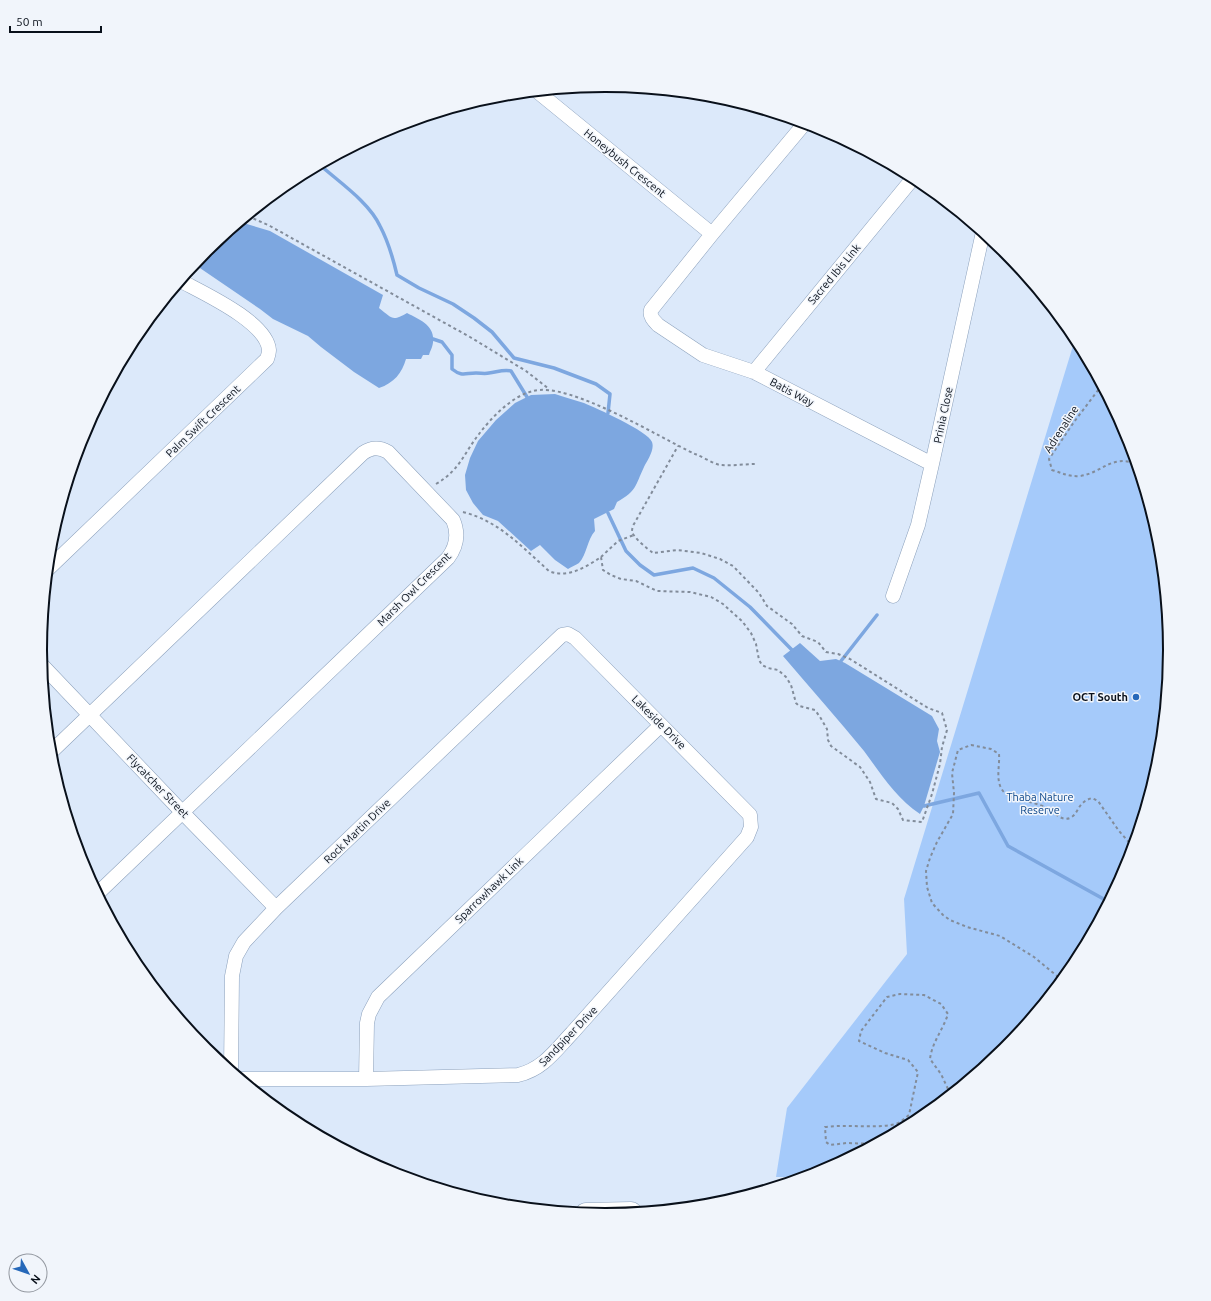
<svg xmlns="http://www.w3.org/2000/svg" width="1211" height="1301" font-family="Ubuntu,sans-serif">
  <style>
    .green { fill: #a5cafa }
    .water { fill: #7da7e0 }
    .lines { fill: none; stroke-linecap: round; stroke-linejoin: round }
    .stream { stroke: #7da7e0; stroke-width: 3.5 }
    .street-casing { stroke: #8ca1bc; stroke-width: 15 }
    .primary-casing { stroke: #8ca1bc; stroke-width: 23 }
    .path { stroke: #828c9a; stroke-width: 2; stroke-dasharray: 3 3; stroke-linecap: butt }
    .street { stroke: #fff; stroke-width: 14 }
    .primary { stroke: #fff; stroke-width: 22 }
    .poi-dot { fill: #2668b9; stroke: #f1f5fb; stroke-width: 1.5 }
    .labels { text-anchor: middle; dominant-baseline: central; stroke-width: 3; stroke-linejoin: round; paint-order: stroke }
    .street-label { font-size: 11px; fill: #09101a; stroke: #f1f5fb }
    .poi-label { font-size: 11px; font-weight: bold; fill: #09101a; stroke: #f1f5fb; text-anchor: end }
    .park-label { font-size: 11px; fill: #0d478a; stroke: #f1f5fb }
    .rim { fill: none; stroke: #09101a; stroke-width: 2 }
  </style>
  <rect width="100%" height="100%" fill="#dce9fa"/>
  <!-- green -->
  <path class="green" d="M1076,336L1128,434L1160,540L1171,651L1160,761L1128,867L1121,879L1076,965L1005,1051L919,1121L822,1173L807,1177H776L787,1108L907,954L904,899Z"/>
  <!-- water -->
  <path class="water" d="M240,222L270,231L383,295L379,308C392,318 392,322 407,313C421,320 438,327 432,347C431,350 430,351 429,355H423L421,359H406C402,373 394,383 379,388L354,372L321,347L308,336L273,319L260,309L194,264L206,250Z
    M555,394C564,397 574,400 584,403C596,408 648,431 652,442C655,450 647,461 644,467C635,486 637,491 617,502L614,509L594,519L595,531C587,540 587,554 579,563C576,565 571,567 568,569L555,560L540,545L531,551L498,521L483,515L473,503L466,490L465,475L470,458L478,441L496,420L515,403L531,395Z
    M800,643L820,661L836,659L845,663L932,716L939,729L937,741L940,752L924,806L920,814C896,798 881,774 864,751C838,719 810,688 783,656Z"/>
  <g class="lines">
    <!-- stream -->
    <path class="stream" d="M320,165C339,182 369,202 380,226C388,241 393,258 397,275L419,288L453,304L474,318L492,332L514,358L554,368L596,384L610,394L608,413
      M433,339L442,342L452,355V369C462,377 465,373 476,373C481,373 485,374 489,373C497,372 504,369 511,371L527,397
      M608,513L626,551L640,565L654,575L693,568L714,578L750,607L792,650
      M841,661L877,615
      M924,806L979,793L1008,846L1109,902"/>
    <!-- street casing -->
    <g class="street-casing">
      <path id="street" d="M538,92L712,234
        M805,123L712,234L651,310C649,316 654,321 658,325L703,355L754,372L932,464
        M754,372L914,177
        M48,569L267,359C268,356 269,353 269,350C267,322 203,293 181,281
        M893,596L918,525L932,464L983,232
        M41,664L182,812L276,908
        M50,753L363,453C372,447 379,447 388,452L453,520C459,534 457,546 448,558L97,894
        M231,1072L232,976L236,956L244,942L276,908L562,635L568,634L575,638L750,815L751,827L747,837L572,1033C555,1051 543,1069 518,1075L366,1079H241
        M366,1079L367,1023L369,1014L378,997L661,725"/>
    </g>
    <!-- primary casing -->
    <g class="primary-casing">
      <path id="primary" d="M586,1214L631,1213"/>
    </g>
    <!-- path -->
    <path class="path" d="M248,216L270,226L470,337L526,371L549,389
      M1102,385L1074,422L1049,459L1052,470C1062,473 1069,477 1080,476C1102,473 1111,454 1137,464
      M436,484C460,470 464,453 479,434C492,417 512,396 533,391C569,381 660,438 695,454C703,457 712,463 720,465C732,466 745,464 757,464
      M463,512C499,521 522,547 549,571C567,579 586,567 601,557L603,570L611,575L621,579L636,581L657,591L690,592L711,597L723,604L742,621L751,633L756,644L759,660L762,665L768,668L778,670L786,677L791,685L796,703L799,706L815,710L820,717L827,729L828,740L831,746L860,767L870,782L876,799L892,803L898,809L903,820L922,822L932,794L940,764L942,747L947,730L942,713L928,708L850,659L838,654L826,652L818,642L802,636L792,624L767,606L759,593L733,566L720,559L701,553L677,550L653,553C648,549 633,538 632,531C632,529 633,525 634,524L678,446
      M601,557L618,541L634,535
      M1063,981L1034,957L1000,936L967,927L950,920L943,915L932,903L927,887L926,871L930,858L937,842L953,814L954,793L952,773L958,750L971,745L991,749L999,754C1000,766 995,781 1003,791C1009,799 1035,802 1045,807C1053,810 1060,822 1070,818C1080,813 1076,803 1092,798L1098,801L1119,831L1134,848
      M876,1144L847,1143L830,1145L826,1142L825,1127C849,1124 873,1129 896,1124C901,1122 905,1118 909,1115L918,1072L908,1060L885,1053L859,1041L861,1031L887,997L900,994L924,995L941,1004L948,1014C943,1030 932,1042 930,1059L941,1074L948,1089L953,1094"/>
    <!-- street -->
    <use href="#street" class="street"/>
    <!-- primary -->
    <use href="#primary" class="primary"/>
  </g>
  <!-- markers -->
  <circle class="poi-dot" cx="1136" cy="697" r="4"/>
  <g class="labels">
    <!-- street labels -->
    <g class="street-label">
      <text transform="translate(625 163) rotate(39)">Honeybush Crescent</text>
      <text transform="translate(834 274) rotate(-50)">Sacred Ibis Link</text>
      <text transform="translate(792 392) rotate(28)">Batis Way</text>
      <text transform="translate(943 415) rotate(-78)">Prinia Close</text>
      <text transform="translate(203 421) rotate(-44)">Palm Swift Crescent</text>
      <text transform="translate(1061 429) rotate(-57)">Adrenaline</text>
      <text transform="translate(414 589) rotate(-45)">Marsh Owl Crescent</text>
      <text transform="translate(659 722) rotate(45)">Lakeside Drive</text>
      <text transform="translate(158 786) rotate(46)">Flycatcher Street</text>
      <text transform="translate(357 831) rotate(-44)">Rock Martin Drive</text>
      <text transform="translate(489 890) rotate(-44)">Sparrowhawk Link</text>
      <text transform="translate(568 1036) rotate(-46)">Sandpiper Drive</text>
    </g>
    <!-- poi labels -->
    <g class="poi-label">
      <text x="1128" y="697">OCT South</text>
    </g>
    <!-- park labels -->
    <g class="park-label">
      <text x="1040" y="797">Thaba Nature<tspan x="1040" dy="13">Reserve</tspan></text>
    </g>
  </g>
  <!-- crop -->
  <path d="M0 0H1211V1301H0ZM47 650a558 558 0 1 1 1116 0a558 558 0 1 1-1116 0Z" fill="#f1f5fb" fill-rule="evenodd"/>
  <path class="rim" d="M47 650a558 558 0 1 1 1116 0a558 558 0 1 1-1116 0Z"/>
  <!-- north arrow -->
  <g transform="translate(28 1273) rotate(130)"><circle r="19" fill="#f1f5fb" stroke="#9499a1"/>
  <path d="M0-3L7 15L0 10L-7 15Z" fill="#2668b9"/>
  <text y="-6" font-size="11" font-weight="bold" text-anchor="middle" fill="#09101a">N</text>
  </g>
  <!-- scale -->
  <path d="M10 26v6h91v-6" fill="none" stroke="#09101a" stroke-width="2"/>
  <text x="16" y="26" font-size="12" fill="#09101a" stroke="#f1f5fb" stroke-width="3" paint-order="stroke">50 m</text>
</svg>
